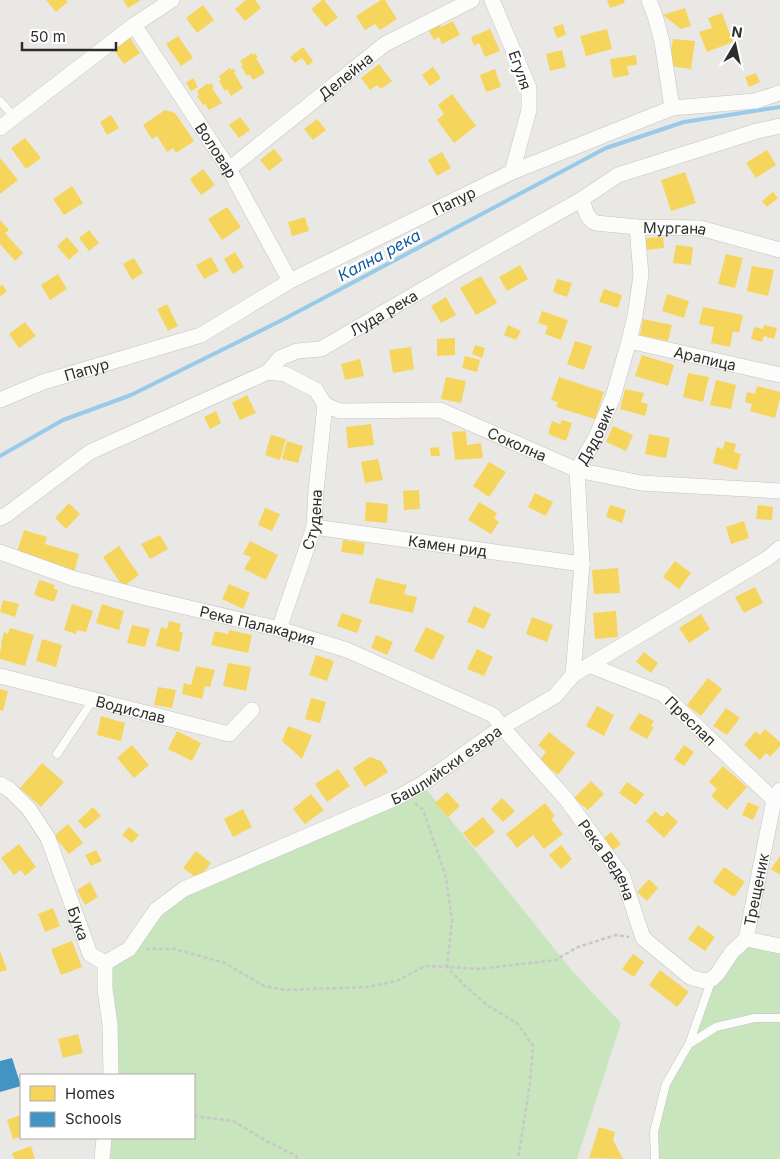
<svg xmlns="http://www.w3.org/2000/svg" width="780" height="1159" font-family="Inter,sans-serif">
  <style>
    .green { fill: #c8e5bd }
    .homes { fill: #f6d55c }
    .schools { fill: #4393c3 }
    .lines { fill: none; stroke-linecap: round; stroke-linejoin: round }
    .stream { stroke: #98cbea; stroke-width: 4 }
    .lane-casing { stroke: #c4c4c4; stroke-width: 9 }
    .street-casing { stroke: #c4c4c4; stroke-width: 16 }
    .path { stroke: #c8c8c8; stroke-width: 2.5; stroke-dasharray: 4 2.5; stroke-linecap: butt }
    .lane { stroke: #fcfcfb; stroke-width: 8 }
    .street { stroke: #fcfcfb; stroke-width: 15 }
    .labels { text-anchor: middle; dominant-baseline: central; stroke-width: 5; stroke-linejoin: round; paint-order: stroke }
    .street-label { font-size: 15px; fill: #2d2d2d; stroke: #fff }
    .water-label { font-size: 16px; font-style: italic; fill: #105c9e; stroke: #fff }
  </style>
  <rect width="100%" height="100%" fill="#eae8e4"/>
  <!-- green -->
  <path class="green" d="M422,784L573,972L621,1023L577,1159H102L104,1138H194V1075H111L105,963L156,910Z
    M746,939L780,946V1159H655L654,1132L666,1084L689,1044L712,979Z"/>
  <!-- homes -->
  <path class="homes" d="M46,0H66L68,2L56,12Z
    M123,0H141L128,8Z
    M246,0H255L261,8L245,21L235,9Z
    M322,0H324L338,17L326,27L311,9Z
    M381,0H385L397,19L380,30L375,24L365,30L356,16Z
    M607,0H624L625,3L610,8Z
    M203,5L214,20L197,33L186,18Z
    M685,8L691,26L681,29L663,15Z
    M722,13L733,42L707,52L699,32L712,28L708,18Z
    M453,21L460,35L442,44L439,37L434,40L427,28L439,22L441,27Z
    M563,24L566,35L557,38L553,27Z
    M490,29L500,51L485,57L479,43L474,46L471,37Z
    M607,29L612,49L586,56L580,36Z
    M178,36L193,58L181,66L166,44Z
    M130,38L140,53L124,64L114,50Z
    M673,39L695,41L691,69L676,67L671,65L670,56Z
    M303,47L313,61L308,66L302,58L295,63L290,57Z
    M562,50L566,67L550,71L546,54Z
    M252,53L253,55L255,53L258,57L256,58L265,73L253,80L249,74L247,76L241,66L243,65L240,61Z
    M636,55L637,65L627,66L629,75L613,78L610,59Z
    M379,64L392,81L381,89L377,85L370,90L361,78Z
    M433,67L441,78L430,86L422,75Z
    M230,68L231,70L233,69L236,72L234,73L243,88L231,96L227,89L225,91L219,81L221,80L219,76Z
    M495,69L501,87L486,92L480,75Z
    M756,73L760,82L749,87L745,77Z
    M193,78L198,87L191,91L186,83Z
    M208,83L209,85L211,83L214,87L212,88L222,103L209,110L205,104L203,105L197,96L199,95L197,91Z
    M452,94L476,126L454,143L437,120L444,114L438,105Z
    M165,110L175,113L194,141L176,153L173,148L167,152L157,136L152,139L143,125Z
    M111,115L119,128L107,135L100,122Z
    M240,117L250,130L239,138L229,125Z
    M317,119L326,130L313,140L304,129Z
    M25,138L41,158L26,169L11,148Z
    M274,149L283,160L269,171L260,160Z
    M767,150L776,165L756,178L746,163Z
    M442,152L451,168L437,176L428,160Z
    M0,158L18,180L0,194Z
    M203,169L215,185L201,195L190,179Z
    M685,172L696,203L671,211L661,180Z
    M72,186L83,203L64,215L53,199Z
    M773,192L778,198L767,207L762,201Z
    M227,207L241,227L222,240L208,219Z
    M305,217L309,231L292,236L288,222Z
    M0,220L9,230L5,233L23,253L15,261L0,244Z
    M89,230L99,243L89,251L79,238Z
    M67,237L79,251L69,260L57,246Z
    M663,237L664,248L646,250L645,238Z
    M676,245L693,247L691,265L673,263Z
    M235,252L244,267L233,274L224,259Z
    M726,254L743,258L735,288L718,284Z
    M211,257L219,271L204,279L196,265Z
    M134,258L143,273L132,280L123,264Z
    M520,265L528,279L507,291L499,277Z
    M752,266L774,270L768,296L747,291Z
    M58,274L67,289L50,300L41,285Z
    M481,276L497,303L476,315L460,288Z
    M557,279L572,283L567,297L553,292Z
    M2,285L7,291L0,297V286Z
    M604,289L622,295L618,308L599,302Z
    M667,294L689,301L684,318L662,311Z
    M446,297L456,315L441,323L431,306Z
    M167,304L178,326L168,331L157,309Z
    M703,307L743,315L739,333L733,331L730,347L711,343L714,327L699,324Z
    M542,311L568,320L561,340L545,334L548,326L538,323Z
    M643,319L672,325L668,341L640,335Z
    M25,322L36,336L19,348L9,334Z
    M508,325L521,331L516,340L504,335Z
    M764,325L777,328L774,339L764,336L762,342L751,339L754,327L763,329Z
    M455,338V355L437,356V339Z
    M575,341L592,346L584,370L567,364Z
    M475,345L485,348L482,358L472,354Z
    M411,347L414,369L393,373L389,350Z
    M642,355L674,365L668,386L635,376Z
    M465,356L480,360L477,372L462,368Z
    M360,359L364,376L345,380L341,364Z
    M688,373L709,377L703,402L683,397Z
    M446,377L466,381L461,403L441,399Z
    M559,377L604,392L595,419L556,407L558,402L551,400Z
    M716,380L736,385L731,409L710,405Z
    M757,386L780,392V398L775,418L750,411L752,404L745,402L747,392L755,394Z
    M625,389L644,393L641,402L648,404L645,416L620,409Z
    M247,395L256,413L240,420L232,403Z
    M216,411L221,423L210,429L204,417Z
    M562,420L572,423L566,441L548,434L552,421L560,424Z
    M371,424L374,445L348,448L346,427Z
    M613,426L633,435L626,451L606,442Z
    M466,431L467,445L481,443L483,458L455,460L452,432Z
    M649,434L670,438L666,458L645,454Z
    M271,435L286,439L280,460L265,455Z
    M287,441L303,446L298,463L282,459Z
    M725,441L736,444L734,452L741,454L737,470L713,463L717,447L723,449Z
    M439,447L440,456H431L430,448Z
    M378,459L383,480L365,483L361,462Z
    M489,462L506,472L489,497L473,486Z
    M419,490L420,509L404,510L403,491Z
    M535,493L553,502L546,516L528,507Z
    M366,502L388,504L387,523L365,521Z
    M479,502L497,513L494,518L499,522L491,534L468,520Z
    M69,503L80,514L66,529L55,518Z
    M610,505L626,510L622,523L606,517Z
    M758,505L773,507L772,520L756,519Z
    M265,508L280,514L272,531L258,525Z
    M744,521L749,538L731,544L726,527Z
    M24,530L47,537L45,544L79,554L74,573L16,555Z
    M160,535L168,549L150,559L141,544Z
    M343,540L365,543L363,555L341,552Z
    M250,541L278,555L266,580L244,569L251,557L243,554Z
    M119,546L139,575L123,587L103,557Z
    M675,561L691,573L679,589L663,577Z
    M618,568L620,593L594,594L592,570Z
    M376,578L407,585L404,594L417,597L413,613L369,603Z
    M39,580L55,585L54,589L58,590L54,602L34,595Z
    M229,584L250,593L243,609L222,599Z
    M755,587L763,603L744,613L735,597Z
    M3,600L19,604L15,617L0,612Z
    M72,604L93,611L86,632L77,630L76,634L64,630Z
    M102,604L124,611L119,630L96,623Z
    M474,606L491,614L484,629L467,622Z
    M616,611L618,637L595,639L593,613Z
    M342,613L362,620L357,633L337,626Z
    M701,614L710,629L689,643L679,628Z
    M532,617L553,625L547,642L526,634Z
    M169,621L181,624L179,631L183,633L179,652L156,646L161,627L167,629Z
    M132,625L150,629L145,647L127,643Z
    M426,627L445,636L433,660L414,651Z
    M10,628L34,635L25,666L0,659V652L2,644L1,643L4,632L8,634Z
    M229,630L252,635L248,653L211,645L215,631L228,634Z
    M376,635L393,642L387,655L371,648Z
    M42,639L62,645L56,667L36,661Z
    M477,649L493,657L484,676L467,669Z
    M644,652L658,663L651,673L636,662Z
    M316,655L334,661L327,681L309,675Z
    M228,663L251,667L246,691L223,686Z
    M196,666L215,670L210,687L205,686L202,699L182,694L184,683L191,685Z
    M708,678L722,689L701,716L687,705Z
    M158,687L176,690L172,708L154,705Z
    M0,689L8,691L3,711L0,710Z
    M311,698L326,702L320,723L305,719Z
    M597,706L614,715L604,736L586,726Z
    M726,708L740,718L727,735L713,726Z
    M639,713L654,721L651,726L654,727L647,739L629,729Z
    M101,716L125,723L121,741L97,735Z
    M288,726L312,735L302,759L282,741Z
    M765,729L780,742V746L770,757L766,753L760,760L744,745L756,731L760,735Z
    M177,731L201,743L192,761L168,749Z
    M549,732L575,753L558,775L540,760L546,752L538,745Z
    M132,745L149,765L134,778L117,758Z
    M684,745L694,752L684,766L674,759Z
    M370,757L381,761L388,772L365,787L353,768Z
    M42,763L64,782L41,807L20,788Z
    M723,766L747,787L727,810L711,796L717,789L709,782Z
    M338,769L350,786L327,802L315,784Z
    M591,781L604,794L588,810L574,798Z
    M627,782L644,794L636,805L619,793Z
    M447,792L460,806L448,817L435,803Z
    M311,794L324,810L305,824L293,809Z
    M502,798L515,811L503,822L491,809Z
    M748,802L759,807L753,820L742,815Z
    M545,803L555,816L551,819L563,834L544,849L533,835L517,848L506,834Z
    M93,807L101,816L85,829L78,821Z
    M243,809L252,827L233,837L224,819Z
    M655,811L662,817L667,812L678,822L664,838L646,821Z
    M483,817L495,832L475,848L463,833Z
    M68,824L83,843L69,854L54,836Z
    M129,827L139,835L132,843L122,835Z
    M611,832L621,844L612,851L602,840Z
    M19,844L36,867L25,876L21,870L14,875L1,858Z
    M561,845L572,859L561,869L549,855Z
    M96,850L102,861L91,866L85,855Z
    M196,851L211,863L198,879L183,868Z
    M780,856V875L771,869Z
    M724,867L745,882L734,897L713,882Z
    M649,879L658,888L647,901L637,892Z
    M90,882L98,897L85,905L77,890Z
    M53,908L60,926L45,932L38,914Z
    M698,925L715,937L705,951L688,939Z
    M72,941L82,967L61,975L51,949Z
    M0,951L7,970L0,972Z
    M633,954L644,962L634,977L622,969Z
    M660,970L689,992L677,1007L649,985Z
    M78,1034L83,1053L63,1058L58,1039Z
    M21,1115V1137L13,1139L7,1120Z
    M599,1127L615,1132L613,1140L623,1159L589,1158Z
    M31,1146L35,1159H14L12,1153Z"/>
  <!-- schools -->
  <path class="schools" d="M12,1058L21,1086L0,1092V1061Z"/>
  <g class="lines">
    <!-- stream -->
    <path class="stream" d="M0,456L63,420L131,395L286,318L606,148L684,122L780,107"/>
    <!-- lane casing -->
    <g class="lane-casing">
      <path id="lane" d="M0,101L14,117
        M57,754L93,700
        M689,1044L716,1027L754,1018H780
        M655,1159L654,1132L666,1084L689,1044L712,979"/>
    </g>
    <!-- street casing -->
    <g class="street-casing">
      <g id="street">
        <path d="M492,0L529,88V110L512,172"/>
        <path d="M649,0L656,19L662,42L672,108"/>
        <path id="s1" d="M134,25L229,169L290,281"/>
        <path d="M0,128L134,25L172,0"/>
        <path id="s2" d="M229,169L385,44L472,0"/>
        <path id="s3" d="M582,199C585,208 586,219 596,223L637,227L700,228L780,250"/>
        <path id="s4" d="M629,341L780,375"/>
        <path id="s5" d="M268,372L285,374L316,390L325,405L340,411L440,410L577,470L641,483L780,491"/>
        <path id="s6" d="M0,400L43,382L201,335L290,281L512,172L672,108L755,101L780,93"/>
        <path id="s7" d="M0,518L6,515L90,452L268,372L280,358L297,351L321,349L460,268L582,199L618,175L757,131L780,126"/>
        <path id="s8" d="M314,527L582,564"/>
        <path id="s9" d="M0,552L72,578L143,597L279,629L347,650L493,715L502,727L566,799L623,877L643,938L690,977L704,981L712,979L718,973L732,952L746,939L774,800L780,790"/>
        <path id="s10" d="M279,629L314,527L316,491L325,405"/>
        <path id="s11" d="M589,665L663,694L774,800"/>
        <path id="s12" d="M573,675L582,564L577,470L596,437L613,397L629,341L635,316L641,275L637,227"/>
        <path id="s13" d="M0,676L229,734L252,710"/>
        <path id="s14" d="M0,784L10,790L29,809L48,838L90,954L105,963"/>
        <path d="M746,939L780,946"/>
        <path id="s15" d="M105,963L129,949L156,910L184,889L398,797L422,784L502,727L555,696L573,675L768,558L780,548"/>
        <path d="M105,963V989L110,1025L111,1075"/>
        <path d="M102,1159L104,1138"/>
      </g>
    </g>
    <!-- path -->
    <path class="path" d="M415,803L423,810L446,877L452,920L447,967L479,969L555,960L578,947L616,935L629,937
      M146,949H175L225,963L264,986L285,990L368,987L397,981L425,966L447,967L464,985L487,1005L518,1024L533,1046L530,1083L518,1159
      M194,1116L233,1121L268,1142L295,1155L298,1159"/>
    <!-- lane -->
    <use href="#lane" class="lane"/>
    <!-- street -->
    <use href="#street" class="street"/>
  </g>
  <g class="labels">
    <!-- street labels -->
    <g class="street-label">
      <text transform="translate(520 70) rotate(71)">Егуля</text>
      <text stroke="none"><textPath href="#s2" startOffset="149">Делейна</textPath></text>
      <text stroke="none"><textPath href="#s1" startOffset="150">Воловар</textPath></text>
      <text stroke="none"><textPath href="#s6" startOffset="498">Папур</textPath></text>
      <text stroke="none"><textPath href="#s3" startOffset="108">Мургана</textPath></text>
      <text stroke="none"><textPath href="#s7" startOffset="440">Луда река</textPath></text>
      <text stroke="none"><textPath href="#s4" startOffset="78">Арапица</textPath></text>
      <text stroke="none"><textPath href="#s6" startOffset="92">Папур</textPath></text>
      <text stroke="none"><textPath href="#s12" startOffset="245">Дядовик</textPath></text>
      <text stroke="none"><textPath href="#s5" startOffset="270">Соколна</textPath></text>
      <text stroke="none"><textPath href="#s10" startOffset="115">Студена</textPath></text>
      <text stroke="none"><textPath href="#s8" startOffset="135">Камен рид</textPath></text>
      <text stroke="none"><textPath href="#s9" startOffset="268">Река Палакария</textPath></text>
      <text stroke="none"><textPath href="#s13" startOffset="135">Водислав</textPath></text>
      <text stroke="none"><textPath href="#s11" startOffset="118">Преслап</textPath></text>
      <text stroke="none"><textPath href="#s15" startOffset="401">Башлийски езера</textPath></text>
      <text stroke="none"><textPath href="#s9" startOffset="706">Река Ведена</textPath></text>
      <text stroke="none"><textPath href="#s9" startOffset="980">Трещеник</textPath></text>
      <text stroke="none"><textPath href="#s14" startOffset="164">Бука</textPath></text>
    </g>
    <!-- water labels -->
    <g class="water-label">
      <text transform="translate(379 255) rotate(-28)">Кална река</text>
    </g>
  </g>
  <!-- legend -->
  <rect x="20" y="1074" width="175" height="65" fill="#ffffff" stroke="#ababab"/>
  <rect x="30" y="1086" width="25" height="15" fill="#f6d55c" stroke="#ababab"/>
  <text x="65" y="1099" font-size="15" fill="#2d2d2d">Homes</text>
  <rect x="30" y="1112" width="25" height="15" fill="#4393c3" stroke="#ababab"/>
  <text x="65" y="1124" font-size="15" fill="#2d2d2d">Schools</text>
  <!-- north arrow -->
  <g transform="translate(735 45) rotate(9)" stroke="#ffffff" stroke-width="4" paint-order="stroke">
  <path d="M0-4L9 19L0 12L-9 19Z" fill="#2d2d2d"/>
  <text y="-8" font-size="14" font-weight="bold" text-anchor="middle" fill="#2d2d2d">N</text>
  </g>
  <!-- scale -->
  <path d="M22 42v8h94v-8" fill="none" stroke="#2d2d2d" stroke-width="2.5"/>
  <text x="30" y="42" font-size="15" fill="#2d2d2d" stroke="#ffffff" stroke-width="4" paint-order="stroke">50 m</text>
</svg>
